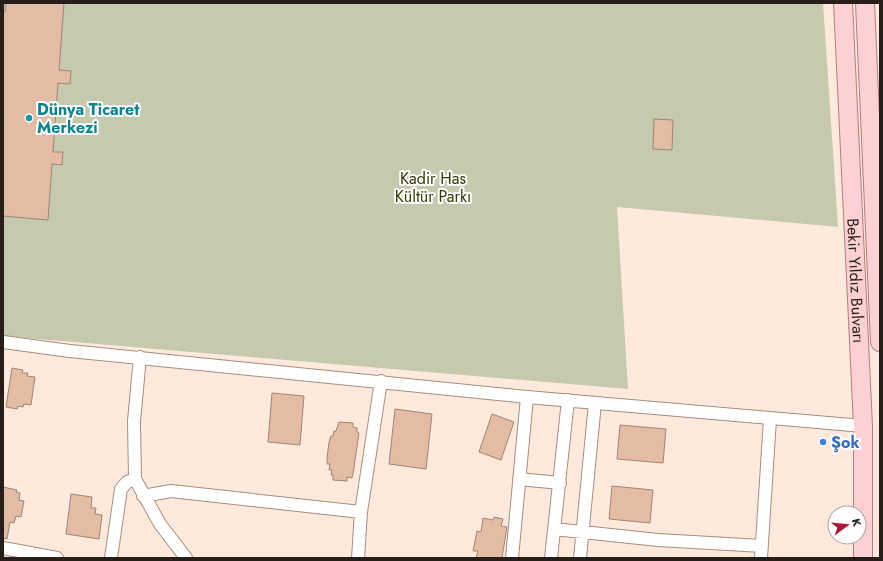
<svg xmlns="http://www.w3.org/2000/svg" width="883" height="561" font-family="Jost,sans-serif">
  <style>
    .green { fill: #c5caae }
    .building { fill: #e4bba3; stroke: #9e8677 }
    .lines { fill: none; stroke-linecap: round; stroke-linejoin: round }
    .street-casing { stroke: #a68e7f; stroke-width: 14 }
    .primary-casing { stroke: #b27e7f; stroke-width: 20 }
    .street { stroke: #fff; stroke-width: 12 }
    .primary { stroke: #fdd1d3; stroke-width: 18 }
    .culture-dot { fill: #0f9aa8; stroke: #fff; stroke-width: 1.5 }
    .shop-dot { fill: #3f7fe0; stroke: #fff; stroke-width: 1.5 }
    .labels { text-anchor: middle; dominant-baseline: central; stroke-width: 4; stroke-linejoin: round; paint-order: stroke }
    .culture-label { font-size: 16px; font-weight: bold; fill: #0d838f; stroke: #fff; text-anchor: start }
    .park-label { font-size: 16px; fill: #333703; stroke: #fff }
    .street-label { font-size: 16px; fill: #281e19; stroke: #fff }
    .shop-label { font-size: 16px; font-weight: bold; fill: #366cbe; stroke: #fff; text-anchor: start }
  </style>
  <rect width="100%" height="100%" fill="#ffe9dc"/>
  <!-- green -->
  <path class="green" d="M3,3H823L838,227L617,207L628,389L3,336Z"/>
  <!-- building -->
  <path class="building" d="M6,3H64L59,70L71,71L70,84L58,83L53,152H63L62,165L52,164L48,220L3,216V12H5Z
    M654,119L673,120L672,150L653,149Z
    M12,368L23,370L22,373H28L27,376L35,377L31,405L24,404L23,407L18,406L17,409L6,407Z
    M272,393L304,396L300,445L268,442Z
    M395,409L432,414L426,469L389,464Z
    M492,414L514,422L501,460L479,452Z
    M339,422L353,423V427L357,428V432L359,433L353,474L352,478L347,477V481L333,480V475H331L332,470H329L330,464H327V458L329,442L331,436H333L334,431H336Z
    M620,425L666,429L663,463L617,459Z
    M612,486L653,490L650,523L609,519Z
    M3,487L17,490L16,492L20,493L19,500L24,501L21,517L16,516L14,523L10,522L7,539L3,538Z
    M71,494L92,497L91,508H96L95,514L102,515L99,539L66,534Z
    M494,517L503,519L501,526L507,527L502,558H476L478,551H473L477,531L481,532L483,518L493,520Z"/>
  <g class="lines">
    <!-- street casing -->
    <g class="street-casing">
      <path id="street" d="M3,342L70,351L527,397L863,426
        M140,357L134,421L135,479L160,524L186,558
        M519,479L560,483
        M143,496L171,491L361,512
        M554,529L658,540L762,546
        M3,548L57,558
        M111,558L121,489L127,482L135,479
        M358,558L361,512L381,381
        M512,558L527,397
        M551,558L568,400
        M580,558L595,403
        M761,558L770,419"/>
    </g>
    <!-- primary casing -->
    <g class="primary-casing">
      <g id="primary">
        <path id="s1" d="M843,3L863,426V558"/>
        <path d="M865,3L880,342"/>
      </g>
    </g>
    <!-- street -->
    <use href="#street" class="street"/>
    <!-- primary -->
    <use href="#primary" class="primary"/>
  </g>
  <!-- markers -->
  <circle class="culture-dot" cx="29" cy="118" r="4"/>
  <circle class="shop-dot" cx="823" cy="442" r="4"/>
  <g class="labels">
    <!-- culture labels -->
    <g class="culture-label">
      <text x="37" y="109">Dünya Ticaret<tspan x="37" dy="18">Merkezi</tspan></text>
    </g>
    <!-- park labels -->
    <g class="park-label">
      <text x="433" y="178">Kadir Has<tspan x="433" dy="18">Kültür Parkı</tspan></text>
    </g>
    <!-- street labels -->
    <g class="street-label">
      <text stroke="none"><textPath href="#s1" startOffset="278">Bekir Yıldız Bulvarı</textPath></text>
    </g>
    <!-- shop labels -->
    <g class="shop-label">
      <text x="831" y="442">Şok</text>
    </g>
  </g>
  <!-- border -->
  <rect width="883" height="561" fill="none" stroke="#281e19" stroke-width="8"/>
  <!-- north arrow -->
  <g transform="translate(847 525) rotate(74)"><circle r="19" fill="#ffffff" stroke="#a9a5a3"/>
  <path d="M0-3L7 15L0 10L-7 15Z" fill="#ad1939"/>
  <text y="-6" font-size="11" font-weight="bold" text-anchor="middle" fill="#281e19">K</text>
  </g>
</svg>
